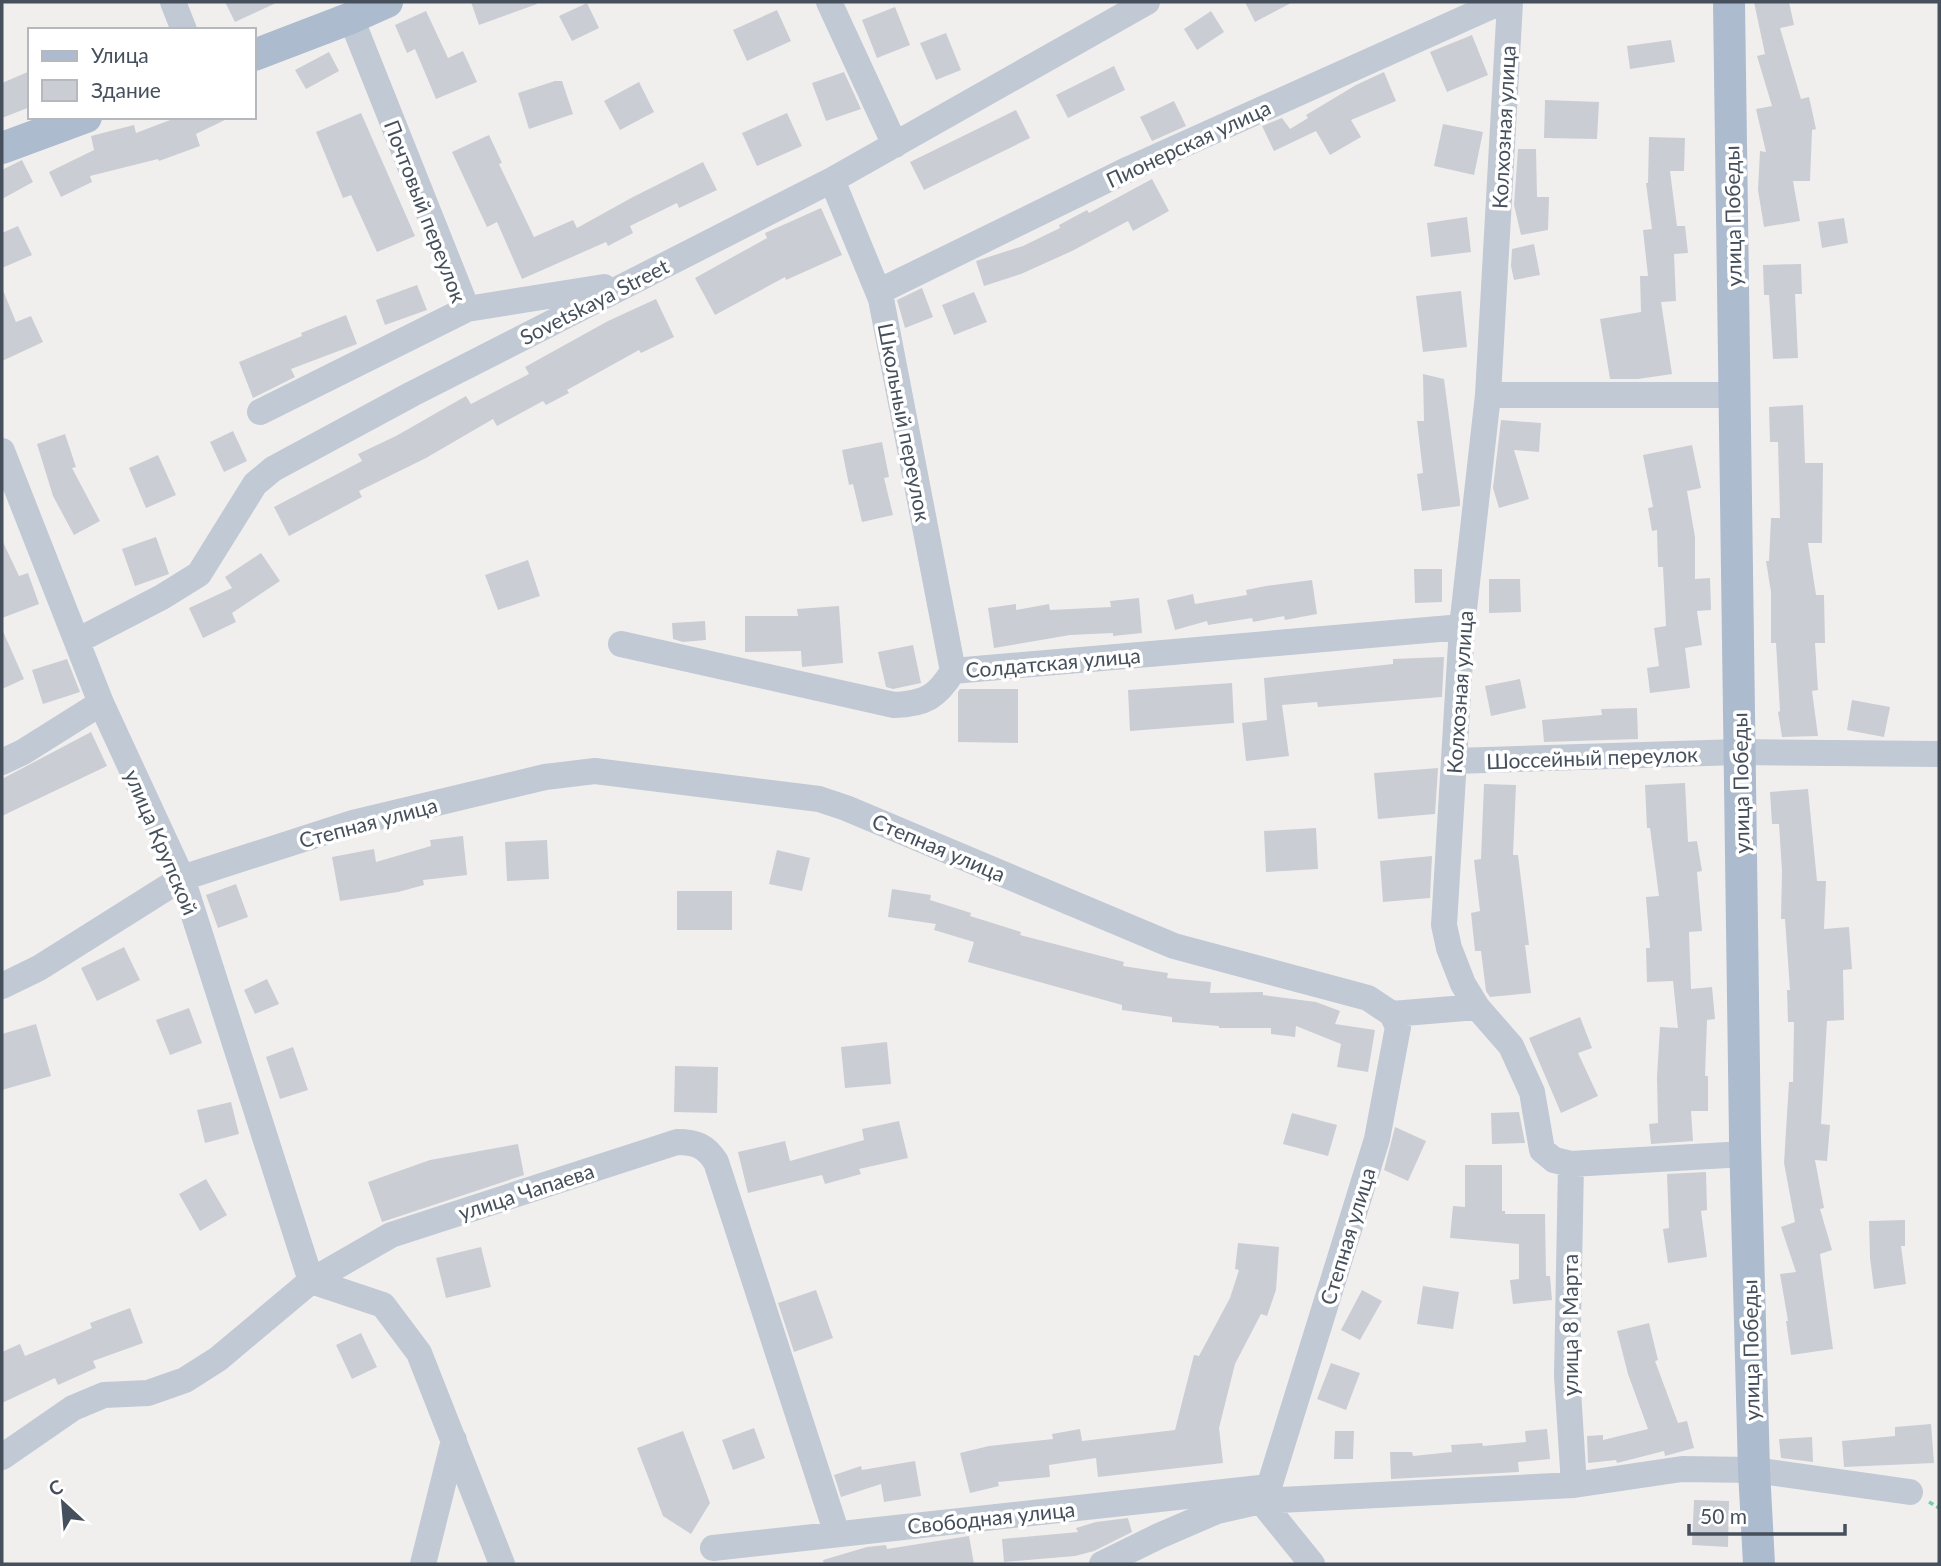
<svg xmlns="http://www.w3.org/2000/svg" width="1941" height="1566" font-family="Lato,sans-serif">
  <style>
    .building { fill: #cacdd4 }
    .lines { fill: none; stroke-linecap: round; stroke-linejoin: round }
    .path { stroke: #72d0ab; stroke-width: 3.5; stroke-dasharray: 5 3.5; stroke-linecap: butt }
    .minor { stroke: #c1c9d4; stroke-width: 26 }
    .major { stroke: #adbbcf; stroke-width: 32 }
    .labels { text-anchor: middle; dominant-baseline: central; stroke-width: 7; stroke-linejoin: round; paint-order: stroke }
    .street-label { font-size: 21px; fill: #46505d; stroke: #fff }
  </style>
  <rect width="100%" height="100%" fill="#f1efee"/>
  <!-- building -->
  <path class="building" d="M225,2H278L235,22Z
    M471,2H536L537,4L479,25Z
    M1245,2H1293L1255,22Z
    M1754,2H1789L1794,25L1780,28L1801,99L1809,97L1816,129L1812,130L1810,181H1793L1800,221L1764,227L1758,190L1760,151L1766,152L1756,109L1772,106L1757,56L1765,54Z
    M587,3L599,28L572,41L559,16Z
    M895,7L910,45L877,58L862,20Z
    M777,10L791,41L747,61L733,30Z
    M426,11L448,58L463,51L477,82L436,99L415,49L407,53L395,25Z
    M1211,11L1224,32L1197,50L1184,29Z
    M946,33L961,70L936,80L920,43Z
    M1472,35L1488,75L1447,92L1430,52Z
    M1671,40L1675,62L1630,69L1627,46Z
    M329,52L339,71L306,89L295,70Z
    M1114,66L1125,90L1068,118L1056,95Z
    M30,71V107L2,118V83Z
    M844,72L861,109L826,121L812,83Z
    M1384,72L1396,101L1351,120L1361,137L1330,155L1316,131L1274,151L1262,126L1282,118L1290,129L1308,118L1306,115L1356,85Z
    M555,81H562L573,114L529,129L518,93Z
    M639,82L654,112L620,130L604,101Z
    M1545,100L1599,102L1597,139L1544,138Z
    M1174,101L1186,126L1152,141L1140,117Z
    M1016,110L1030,138L924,190L910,162Z
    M361,113L415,236L377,252L351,195L343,198L316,132Z
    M787,113L802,146L757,166L742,133Z
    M178,117H231L196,134L200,146L159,161L158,159L90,176L92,182L61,197L49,172L94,150L91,136L134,125L136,133Z
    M1443,124L1483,132L1474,175L1434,166Z
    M489,135L502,163L499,164L534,237L573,220L577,228L633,197L703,162L717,190L679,208L677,203L630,226L633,233L608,246L606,242L522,279L497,222L487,227L452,152Z
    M1649,137L1685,138L1684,171H1670L1677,226H1685L1688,253L1674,254L1676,301L1661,302L1672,374L1638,379H1610L1600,319L1641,312L1640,276H1648L1643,230L1652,229L1646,183H1648Z
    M1518,149H1536L1537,197H1549L1548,230L1521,235L1514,205Z
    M22,160L33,182L2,199V170Z
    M1152,179L1169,211L1133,231L1128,221L1072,251L1021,274L984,286L976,261L1023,246L1060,228L1059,225L1087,210L1089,213Z
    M821,208L842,255L786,280L785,277L715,315L695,278L767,238L765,233Z
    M1467,217L1471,252L1431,257L1427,223Z
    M1844,218L1848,243L1822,248L1818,222Z
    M18,226L32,255L2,268V233Z
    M1534,244L1540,275L1514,280L1511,266L1512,249Z
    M1801,264L1802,294H1795L1798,358L1773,359L1769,295H1764L1763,265Z
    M417,285L427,310L385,325L376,300Z
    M2,288L16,322L31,316L43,342L2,361Z
    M922,288L933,317L905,328L897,300Z
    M1461,291L1467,347L1423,352L1416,296Z
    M974,292L987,322L954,335L942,305Z
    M656,299L674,337L641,353L639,350L567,390L569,393L546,405L543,401L497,426L493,419L426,458L359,491L362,497L289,536L274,507L362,461L358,454L396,436L466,396L471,404L529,374L525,367L608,321Z
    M346,315L357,344L291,369L295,377L253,398L239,362L302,336L301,333Z
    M1423,374L1444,379L1460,501V506L1422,511L1417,474L1423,473L1417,421H1424Z
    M1803,405L1805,463H1823L1822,543H1808L1816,595H1824L1825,643H1815L1818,690L1812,691L1818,736L1782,737L1778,712L1780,711L1776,643H1771V592L1766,561H1769L1771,518H1780L1778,442H1770L1769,407Z
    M1501,420L1541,423L1539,452L1514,450L1529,499L1499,508L1493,488Z
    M233,431L247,461L224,472L210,442Z
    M65,434L76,467L72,468L100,521L74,535L53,496L37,444Z
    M882,442L889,477L884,478L893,515L862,522L853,484L849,485L842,450Z
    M1692,445L1701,488L1687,491L1695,537V579L1710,578L1711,610L1697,611L1702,645L1685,648L1690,688L1650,693L1647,668L1659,666L1654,628L1666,626L1663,567H1658L1657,530L1652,531L1648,508L1653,507L1643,455Z
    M158,455L176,495L146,508L129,468Z
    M156,537L169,574L135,586L122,549Z
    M2,540L19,576L28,573L39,604L2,618Z
    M261,553L280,581L232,613L236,622L203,638L189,608L232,588L225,577Z
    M528,560L540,596L498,610L485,575Z
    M1414,569H1442V602L1415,603Z
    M1489,579H1520L1521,612L1489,613Z
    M1312,580L1317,614L1285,620L1284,616L1253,622L1252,618L1208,625L1207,621L1175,630L1167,600L1193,594L1195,604L1247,595L1246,590L1266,586Z
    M1139,598L1142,633L1113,636V633L1070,635L994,648L988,608L1016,604V610L1049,604L1050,610L1111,607L1110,601Z
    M839,606L843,663L802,667L801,651L745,652V616H798L797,609Z
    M705,621L706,640L683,642L673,639L672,623Z
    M2,629L24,679L2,689Z
    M913,645L921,683L893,689L886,687L878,652Z
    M1444,657L1442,697L1318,707L1317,702L1282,705L1289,756L1246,761L1242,723L1267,720L1264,678L1393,664V659Z
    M67,659L80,692L43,704L32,670Z
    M1520,679L1526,708L1491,716L1485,686Z
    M1232,683L1234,723L1130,731L1128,690Z
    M960,689H1018V743L958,742V692Z
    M1852,700L1890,707L1884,737L1847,730Z
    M1637,708L1638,739L1544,742L1542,720L1602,715L1601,709Z
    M91,732L107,766L2,816V779Z
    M1438,768L1435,814L1378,819L1374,773Z
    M1685,783L1688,842L1697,841L1702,871L1697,872L1702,931L1689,932L1691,989L1712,987L1715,1019L1707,1020L1705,1076H1708V1111H1691L1693,1141L1651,1144L1649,1124L1658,1123L1657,1077L1660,1027L1678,1028L1673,981L1647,982L1646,948H1650L1646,897L1659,896L1650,828H1647L1645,785Z
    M1484,784L1516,785L1513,855H1518L1529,945H1525L1531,993L1490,997L1486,991L1481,951H1475L1471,913L1480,911L1474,860L1481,859Z
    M1808,789L1817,881H1826L1824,929L1849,927L1852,969L1843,970L1844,1020L1827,1021L1821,1124L1830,1125L1827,1161L1815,1160L1824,1208L1820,1209L1832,1250L1820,1254L1833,1349L1791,1355L1786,1321H1788L1780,1274L1796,1272L1781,1227L1795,1222L1784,1163L1789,1082H1793L1794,1022H1788L1787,990H1790L1785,919H1781L1782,871L1779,824H1772L1770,792Z
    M1316,828L1318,869L1266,872L1264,831Z
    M463,836L467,875L423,880L424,885L398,892L340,901L332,857L374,849L376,862L431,846L430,840Z
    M547,840L549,879L507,881L505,842Z
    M777,850L810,858L802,891L769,884Z
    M1432,856L1430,898L1383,902L1380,861Z
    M236,884L248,917L218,928L206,895Z
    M892,889L931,895L930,900L971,913L970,916L1021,932L1020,935L1124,962L1123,966L1168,973L1167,978L1211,982L1210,993L1263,992V995L1316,1002L1340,1011L1335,1024L1375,1030L1368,1072L1337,1067L1341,1044L1296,1026L1295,1037L1271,1034V1028H1219V1026L1172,1022V1017L1122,1010V1005L968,962L974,942L934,930L936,924L888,917Z
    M677,891H732V930H677Z
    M124,947L140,980L97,1001L81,968Z
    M267,979L279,1004L255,1014L244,990Z
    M189,1008L202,1043L170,1055L156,1020Z
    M1580,1017L1592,1048L1578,1053L1598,1096L1561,1113L1529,1038Z
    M36,1024L51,1076L2,1090V1034Z
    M887,1042L891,1084L845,1088L841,1047Z
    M293,1047L308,1090L280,1099L266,1057Z
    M675,1066L718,1067L717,1113L674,1112Z
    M231,1102L239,1134L205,1143L197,1110Z
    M1519,1112L1525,1143L1492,1144L1491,1113Z
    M1292,1113L1337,1125L1328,1156L1283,1144Z
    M899,1121L908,1158L859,1169L861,1174L825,1184L822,1175L748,1193L738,1152L785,1141L790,1161L864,1140L862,1129Z
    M1395,1127L1426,1141L1408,1181L1384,1170Z
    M518,1144L524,1175L382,1222L368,1182L430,1160Z
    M1465,1165H1502V1211H1505V1214H1545L1546,1276H1550L1552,1300L1513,1304L1510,1280L1519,1279V1244L1450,1238L1453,1206L1465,1207Z
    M1706,1172L1707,1210L1701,1211L1707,1257L1668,1263L1663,1229L1669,1228L1667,1174Z
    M206,1179L227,1215L200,1231L179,1194Z
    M1905,1220V1246H1901L1906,1284L1874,1289L1870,1258L1869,1221Z
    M1238,1243L1279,1247L1276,1290L1267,1316L1261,1314L1235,1364L1219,1428L1223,1463L1098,1477L1096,1458L1049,1465L1050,1477L998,1482L999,1486L970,1493L960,1453L989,1446L1053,1439L1052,1434L1080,1429L1082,1441L1175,1430L1194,1355L1199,1356L1230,1298L1239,1270L1235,1269Z
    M481,1247L491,1287L446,1298L436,1258Z
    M1423,1286L1459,1292L1453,1329L1417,1324Z
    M816,1290L833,1338L794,1352L778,1303Z
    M1362,1290L1382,1301L1360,1340L1341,1330Z
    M130,1308L143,1343L93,1361L96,1368L58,1385L55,1378L2,1403V1352L20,1344L25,1356L92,1328L90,1323Z
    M1649,1323L1658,1360L1655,1361L1678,1423L1687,1421L1694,1448L1665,1456L1664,1451L1617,1463L1616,1460L1588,1463L1587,1436L1603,1435V1440L1648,1429L1628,1374L1617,1331Z
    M361,1333L377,1367L352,1379L336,1345Z
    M1331,1363L1360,1373L1346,1410L1317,1399Z
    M1931,1424L1934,1463L1844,1467L1842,1441L1895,1436V1427Z
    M754,1428L765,1458L733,1470L722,1440Z
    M1547,1429L1550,1459L1518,1462L1519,1472L1391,1479L1390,1452H1412L1413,1456L1452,1452L1451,1445L1482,1443L1483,1446L1526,1442L1525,1431Z
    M683,1431L710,1503L691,1534L663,1516L637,1448Z
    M1335,1431H1354L1353,1459H1334Z
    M1812,1437L1813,1462L1781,1458L1779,1439Z
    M915,1461L921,1496L884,1502L881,1484L841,1497L834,1475L861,1466L862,1470Z
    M1694,1500L1729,1501L1728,1547L1692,1545Z
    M1128,1518L1132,1532L1094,1551L1075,1556L1004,1562L1002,1539L1078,1532L1076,1528L1096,1522Z
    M969,1536L974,1564H824L823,1560L867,1547L886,1545L887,1549Z"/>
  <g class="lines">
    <!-- path -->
    <path class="path" d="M1929,1502L1939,1508"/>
    <!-- minor -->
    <path class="minor" d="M173,2L184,30
      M829,2L895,145
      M1510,2L1488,395L1462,627L1444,925L1449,948L1463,984L1477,1007L1511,1046L1532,1092L1542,1150L1554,1160L1571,1164L1745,1154
      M832,180L881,299L953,671
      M878,292L1129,169L1501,2
      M467,309L604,287
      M1488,395H1734
      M260,412L467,309L351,18
      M2,451L101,703L182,878L311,1281L383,1305L419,1353L502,1564
      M77,641L162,597L199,574L255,484L273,469L412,394L832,180L1147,2
      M621,644L894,705C925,704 937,697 953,671L1462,627
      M1454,761L1739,752L1939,754
      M2,762L23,752L101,703
      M2,986L39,968L182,878L353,823L545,777L595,771L819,799L846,808L1174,946L1368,998L1392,1014L1398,1027L1377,1139L1269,1487L1261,1501
      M1392,1014L1477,1007
      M1571,1164L1567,1376L1574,1485
      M2,1457L73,1408L104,1395L148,1393L185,1380L218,1359L311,1281L391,1235L677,1142C696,1142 706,1146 716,1162L837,1534
      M1261,1501L1574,1485L1682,1469L1754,1470L1910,1492
      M713,1548L1269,1487
      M423,1564L454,1440
      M1102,1564L1159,1536L1217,1511L1261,1501L1312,1564"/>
    <!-- major -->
    <path class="major" d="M1729,2L1745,1139L1754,1470L1759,1564
      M254,55L351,18L387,2
      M2,148L86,117"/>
  </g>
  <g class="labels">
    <!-- street labels -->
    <g class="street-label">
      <text transform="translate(1503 127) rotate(-87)">Колхозная улица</text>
      <text transform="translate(1188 143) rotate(-25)">Пионерская улица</text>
      <text transform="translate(426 211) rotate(69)">Почтовый переулок</text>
      <text transform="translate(1732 216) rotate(-91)">улица Победы</text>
      <text transform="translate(594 301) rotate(-27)">Sovetskaya Street</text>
      <text transform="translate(905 422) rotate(79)">Школьный переулок</text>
      <text transform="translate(1053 662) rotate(-5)">Солдатская улица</text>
      <text transform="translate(1459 692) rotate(-86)">Колхозная улица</text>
      <text transform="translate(1592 757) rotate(-2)">Шоссейный переулок</text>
      <text transform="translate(1740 783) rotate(-91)">улица Победы</text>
      <text transform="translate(368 822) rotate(-15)">Степная улица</text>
      <text transform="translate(162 842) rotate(67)">улица Крупской</text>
      <text transform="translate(939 847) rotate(23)">Степная улица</text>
      <text transform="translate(526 1191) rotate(-18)">улица Чапаева</text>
      <text transform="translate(1347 1236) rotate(-73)">Степная улица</text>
      <text transform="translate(1569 1325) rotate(-90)">улица 8 Марта</text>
      <text transform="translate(1750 1350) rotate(-91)">улица Победы</text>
      <text transform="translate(991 1517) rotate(-6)">Свободная улица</text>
    </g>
  </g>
  <!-- border -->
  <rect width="1941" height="1566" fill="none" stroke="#46505d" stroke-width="7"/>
  <!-- legend -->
  <rect x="28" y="28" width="228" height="91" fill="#ffffff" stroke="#b5b9be" stroke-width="2"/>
  <rect x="42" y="51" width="35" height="10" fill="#adbbcf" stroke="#b5b9be" stroke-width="2"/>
  <text x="91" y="63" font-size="21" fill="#46505d">Улица</text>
  <rect x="42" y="80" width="35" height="21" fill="#cacdd4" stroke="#b5b9be" stroke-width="2"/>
  <text x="91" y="98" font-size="21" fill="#46505d">Здание</text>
  <!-- north arrow -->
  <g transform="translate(63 1503) rotate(334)" stroke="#ffffff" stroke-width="5" paint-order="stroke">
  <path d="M0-5L12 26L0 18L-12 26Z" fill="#46505d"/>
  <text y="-10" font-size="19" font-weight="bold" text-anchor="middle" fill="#46505d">С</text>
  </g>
  <!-- scale -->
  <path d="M1689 1524v10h156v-10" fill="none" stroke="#46505d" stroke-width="3.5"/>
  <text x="1700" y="1524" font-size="21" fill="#46505d" stroke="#ffffff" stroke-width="5" paint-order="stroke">50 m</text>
</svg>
